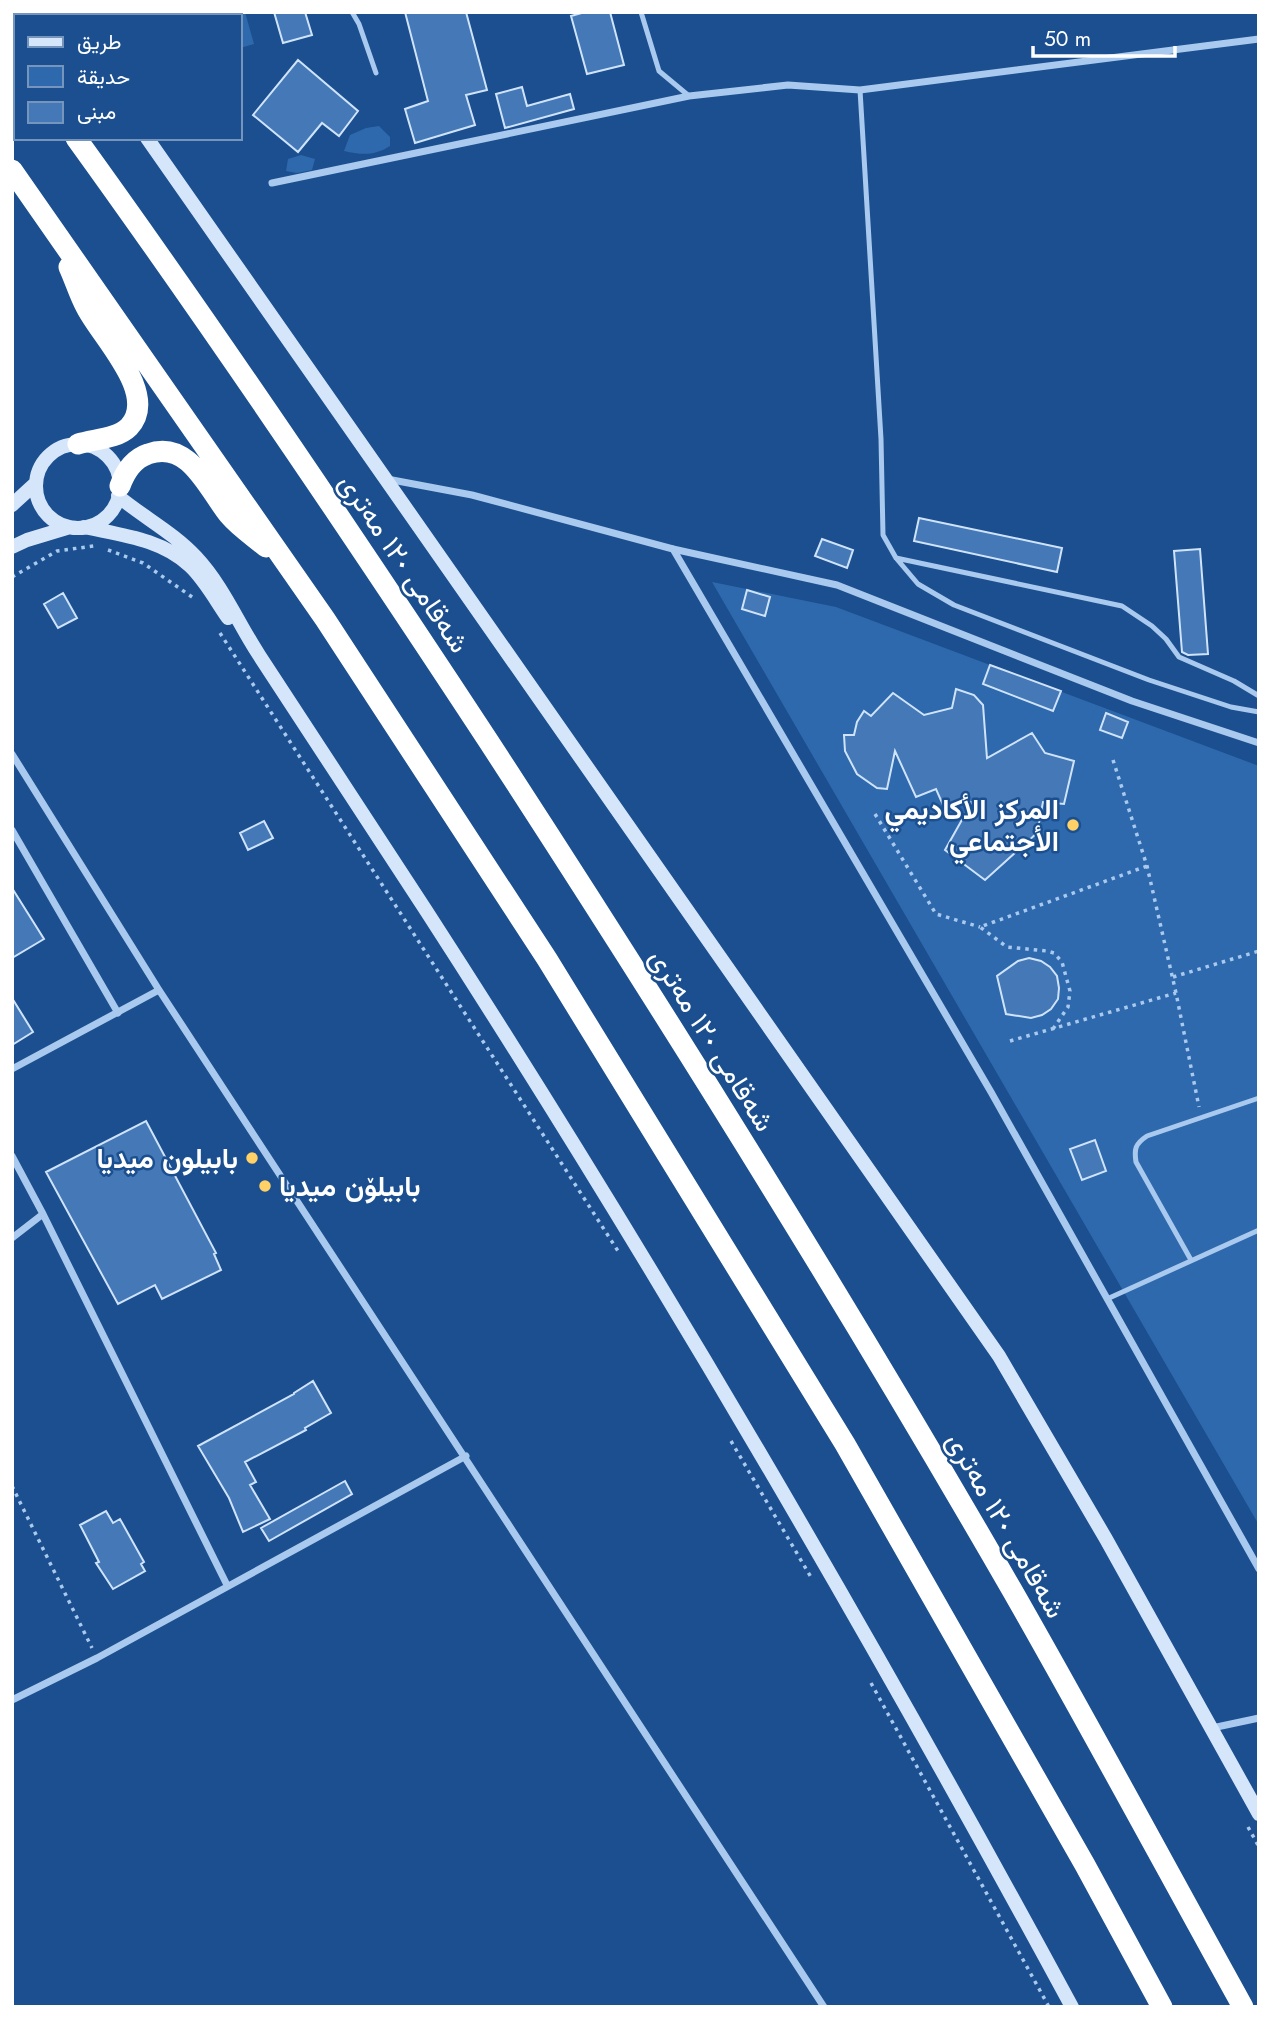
<svg xmlns="http://www.w3.org/2000/svg" width="1271" height="2019" font-family="Jost,Vazirmatn,sans-serif">
  <style>
    .green { fill: #2e69ad }
    .building { fill: #4478b7; stroke: #cfe3fa; stroke-width: 2 }
    .lines { fill: none; stroke-linecap: round; stroke-linejoin: round }
    .path { stroke: #a9c9ee; stroke-width: 3.5; stroke-dasharray: 3.5 5; stroke-linecap: butt }
    .lane { stroke: #a9c9ee; stroke-width: 5 }
    .street { stroke: #a9c9ee; stroke-width: 7 }
    .secondary { stroke: #d6e6fa; stroke-width: 14 }
    .highway { stroke: #fff; stroke-width: 21 }
    .poi-dot { fill: #ffd166; stroke: #1b4f8f; stroke-width: 2.5 }
    .labels { text-anchor: middle; dominant-baseline: central; stroke-width: 5; stroke-linejoin: round; paint-order: stroke }
    .street-label { font-size: 28px; fill: #fff; stroke: #1b4f8f }
    .poi-label { font-size: 28px; font-weight: bold; fill: #fff; stroke: #1b4f8f; text-anchor: end }
  </style>
  <rect width="100%" height="100%" fill="#1b4f8f"/>
  <!-- green -->
  <path class="green" d="M182,12H245L254,44L240,48V16H183Z
    M379,126L390,137V146C374,156 362,155 344,151L350,135L366,128Z
    M301,155L315,159L312,170L297,173L286,171L288,159Z
    M712,582L836,607L1259,766V1525Z"/>
  <!-- building -->
  <path class="building" d="M274,12H305L312,35L283,43Z
    M405,12H466L487,90L466,95L475,125L415,143L405,109L428,101Z
    M585,12H610L624,65L587,74L571,16Z
    M298,60L358,111L339,136L322,123L298,152L253,115Z
    M522,87L527,106L570,94L574,109L505,128L496,94Z
    M919,518L1062,548L1057,572L914,541Z
    M822,539L853,550L847,568L815,556Z
    M1200,549L1208,654L1188,655L1182,652L1174,551Z
    M747,590L770,597L765,616L742,609Z
    M63,593L77,618L58,628L44,604Z
    M990,665L1061,691L1053,711L983,684Z
    M956,689L974,695L983,705L987,758L1032,733L1045,753L1074,761L1064,804L1043,802L1037,833L985,880L945,850L972,802L943,805L936,789L916,797L895,751L887,789L877,788L857,774L845,751L844,735H854L857,722L864,711L871,716L893,693L924,715L952,708Z
    M1106,713L1128,722L1122,738L1100,730Z
    M264,821L273,838L248,850L240,833Z
    M12,888L44,939L12,958Z
    M1029,958L1041,961L1050,967L1057,976L1059,988L1058,999L1051,1009L1042,1015L1031,1018L1006,1014L997,976L1018,961Z
    M12,998L33,1032L12,1045Z
    M146,1121L216,1253L214,1254L221,1270L162,1299L155,1285L118,1304L46,1172Z
    M1095,1140L1106,1171L1082,1180L1070,1149Z
    M313,1381L331,1413L305,1428L306,1430L245,1462L256,1482L250,1485L270,1519L243,1532L229,1498L198,1446L294,1394V1393Z
    M345,1481L352,1494L269,1541L261,1528Z
    M106,1511L113,1523L120,1519L144,1562L141,1564L145,1571L113,1589L96,1563L99,1562L80,1525Z"/>
  <g class="lines">
    <!-- path -->
    <path class="path" d="M108,550L143,563L195,599
      M12,577L57,551L94,546
      M220,633L618,1251
      M1113,760L1147,866L1176,993L1199,1107
      M875,814L936,914L980,927
      M1173,977L1259,951
      M1053,1029L1068,1007L1070,991L1062,962L1054,953L1047,951L1007,947L980,927L1147,866
      M1010,1041L1176,993
      M731,1441L812,1579
      M12,1486L92,1648
      M871,1683L1049,2007
      M1248,1827L1259,1847"/>
    <!-- lane -->
    <path class="lane" d="M352,12L359,24L376,73
      M641,12L659,71L689,96
      M860,90L881,439L883,535L896,558L918,584L954,605L1149,680L1231,707L1259,712
      M896,558L1122,606L1152,626L1166,639L1179,657L1234,681L1259,696
      M1191,1260L1136,1162C1134,1149 1135,1144 1147,1136L1259,1098
      M1107,1299L1259,1230"/>
    <!-- street -->
    <path class="street" d="M272,183L689,96L788,85L860,90L1259,39
      M387,479L472,495L673,549L837,585L1132,701L1259,743
      M673,549L991,1092L1259,1569
      M12,754L159,990L824,2007
      M12,830L118,1013
      M12,1069L159,990
      M12,1156L43,1214L227,1585
      M12,1238L43,1214
      M12,1700L97,1658L466,1456
      M1212,1728L1259,1718"/>
    <!-- secondary -->
    <path class="secondary" d="M60,12L62,16
      M147,138L999,1356L1106,1539L1259,1814
      M36 486a42 42 0 1 1 84 0a42 42 0 1 1-84 0Z
      M118,496C143,517 174,533 196,557C223,586 238,623 259,655C315,741 371,826 427,912C657,1268 870,1634 1072,2007
      M12,505L36,483
      M84,527C121,535 162,539 190,566C205,580 216,601 228,618
      M12,547L27,540L70,527"/>
    <!-- highway -->
    <path class="highway" d="M12,50L16,55
      M76,138C219,336 355,538 489,742C670,1020 846,1302 1012,1590C1091,1728 1166,1868 1243,2007
      M12,170L325,619L547,959L845,1444L1085,1865L1162,2007
      M69,267C75,280 79,294 86,307C100,336 160,394 129,427C117,439 94,439 78,444
      M120,486C125,472 133,459 148,454C189,439 208,489 229,515C239,527 254,537 266,547"/>
  </g>
  <!-- markers -->
  <g class="poi-dot">
    <circle cx="1073" cy="825" r="7"/>
    <circle cx="252" cy="1158" r="7"/>
    <circle cx="265" cy="1186" r="7"/>
  </g>
  <g class="labels">
    <!-- street labels -->
    <g class="street-label">
      <text transform="translate(404 563) rotate(56)">شەقامی ١٢٠ مەتری</text>
      <text transform="translate(712 1040) rotate(58)">شەقامی ١٢٠ مەتری</text>
      <text transform="translate(1006 1525) rotate(60)">شەقامی ١٢٠ مەتری</text>
    </g>
    <!-- poi labels -->
    <g class="poi-label">
      <text x="1059" y="809">المركز الأكاديمي<tspan x="1059" dy="32">الأجتماعي</tspan></text>
      <text x="238" y="1158">بابيلون ميديا</text>
      <text x="279" y="1186" text-anchor="start">بابیلۆن میدیا</text>
    </g>
  </g>
  <!-- border -->
  <rect width="1271" height="2019" fill="none" stroke="#ffffff" stroke-width="28"/>
  <!-- legend -->
  <rect x="14" y="14" width="228" height="126" fill="#1b4f8f" stroke="#7695bc" stroke-width="2"/>
  <rect x="28" y="37" width="35" height="10" fill="#d6e6fa" stroke="#7695bc" stroke-width="2"/>
  <text x="77" y="49" font-size="21" fill="#ffffff">طريق</text>
  <rect x="28" y="66" width="35" height="21" fill="#2e69ad" stroke="#7695bc" stroke-width="2"/>
  <text x="77" y="84" font-size="21" fill="#ffffff">حديقة</text>
  <rect x="28" y="102" width="35" height="21" fill="#4478b7" stroke="#7695bc" stroke-width="2"/>
  <text x="77" y="119" font-size="21" fill="#ffffff">مبنى</text>
  <!-- scale -->
  <path d="M1033 46v10h142v-10" fill="none" stroke="#ffffff" stroke-width="3.5"/>
  <text x="1044" y="46" font-size="21" fill="#ffffff" stroke="#1b4f8f" stroke-width="5" paint-order="stroke">50 m</text>
</svg>
